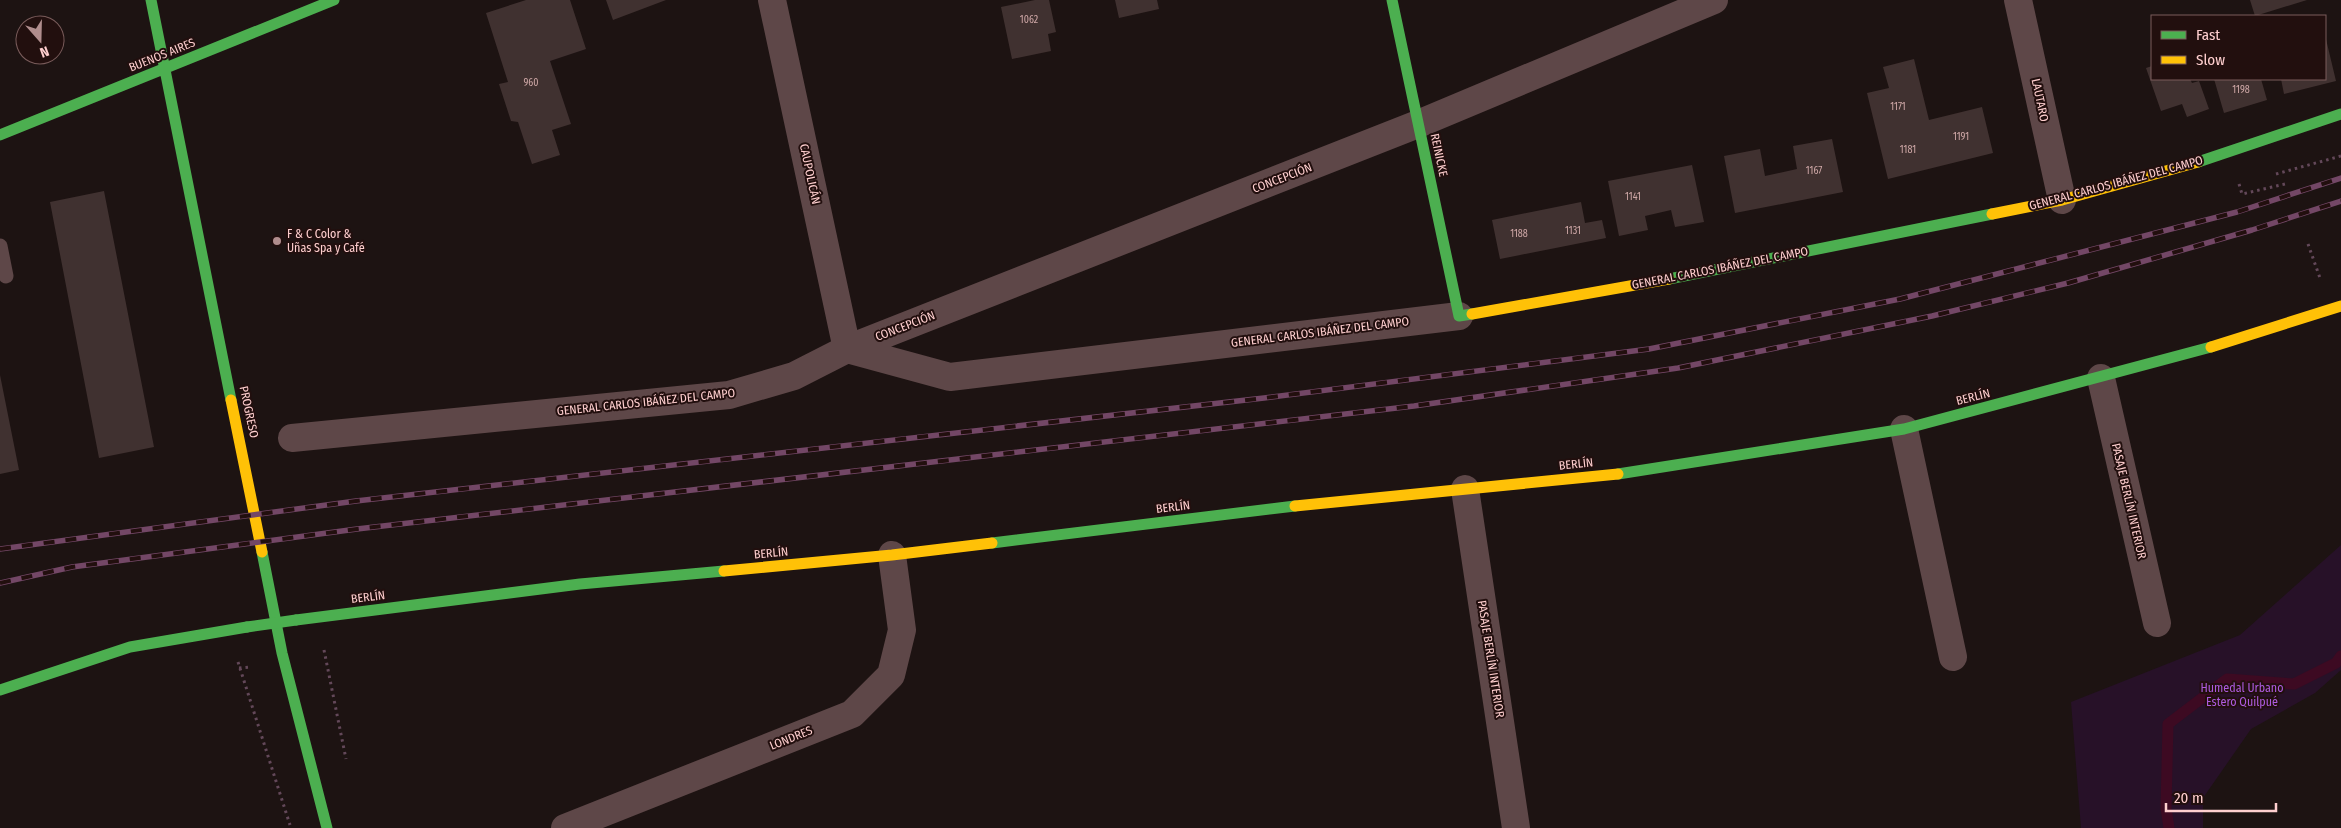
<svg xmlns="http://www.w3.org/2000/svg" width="2341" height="828" font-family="'Fira Sans Condensed',sans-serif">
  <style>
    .green { fill: #271128 }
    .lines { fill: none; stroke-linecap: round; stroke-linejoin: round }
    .stream { stroke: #3d0a22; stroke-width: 11 }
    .building { fill: #403130 }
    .path { stroke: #634859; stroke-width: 3; stroke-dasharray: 2.5 4; stroke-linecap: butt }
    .lane { stroke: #5e4748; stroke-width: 15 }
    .street { stroke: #5e4748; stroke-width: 28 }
    .fast { stroke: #4caf50; stroke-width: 11 }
    .slow { stroke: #ffc107; stroke-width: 11 }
    .rail-casing { stroke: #734766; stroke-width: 5.5 }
    .rail { stroke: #220f0e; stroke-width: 4; stroke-dasharray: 11; stroke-linecap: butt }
    .fast-bridge { stroke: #4caf50; stroke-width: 11 }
    .poi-dot { fill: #b08d8d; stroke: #220f0e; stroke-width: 2 }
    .labels { text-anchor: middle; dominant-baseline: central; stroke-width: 4; stroke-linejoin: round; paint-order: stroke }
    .number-label { font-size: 10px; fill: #cfa8a7 }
    .street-label { font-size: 12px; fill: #ffcfcf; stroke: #220f0e }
    .poi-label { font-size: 12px; fill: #ffcfcf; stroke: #220f0e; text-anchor: start }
    .park-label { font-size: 12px; fill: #ae5bdf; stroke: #220f0e }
  </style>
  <rect width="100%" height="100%" fill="#1d1312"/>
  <!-- green -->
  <path class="green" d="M2341,545V670L2315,693L2251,729L2203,798V828H2081L2071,702L2240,635Z"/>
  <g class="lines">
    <!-- stream -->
    <path class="stream" d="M2169,828L2166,808L2168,724L2227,679L2294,684L2336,663L2341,656"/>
  </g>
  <!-- building -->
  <path class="building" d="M526,0H570L586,49L550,61L571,124L552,130L560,155L532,164L518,122L511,121L499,84L508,82L486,13Z
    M606,0H666L613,20Z
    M1035,0H1049L1056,32L1048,34L1051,51L1012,59L1001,7Z
    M1115,0H1157L1159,9L1119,18Z
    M2250,0H2307L2255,16Z
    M2325,35L2336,81L2284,94L2281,79H2325Z
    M1914,59L1929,120L1982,107L1993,153L1888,179L1867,93L1889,88L1883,67Z
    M2152,66V79H2190L2192,83L2199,81L2209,109L2187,117L2182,104L2161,111L2146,68Z
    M2214,79H2261L2267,100L2224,113Z
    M1832,139L1843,192L1735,213L1724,156L1760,149L1765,176L1797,169L1793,146Z
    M1692,165L1704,222L1675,227L1671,210L1645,216L1648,230L1619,236L1608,181Z
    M104,191L154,447L99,458L50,202Z
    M1581,202L1585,223L1602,220L1606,238L1500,259L1492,220Z
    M0,375L19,470L0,474Z"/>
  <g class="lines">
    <!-- path -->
    <path class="path" d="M2276,174L2341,156
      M2239,184L2242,194L2285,184
      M2308,244L2320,278
      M324,650L346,759
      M238,662L290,825
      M239,668L251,667"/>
    <!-- lane -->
    <path class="lane" d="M0,246L6,276"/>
    <!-- street -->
    <path class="street" d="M772,0L847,349
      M2018,0L2062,200
      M847,349L950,377L1459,316
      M2101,378L2157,623
      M1904,429L1953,657
      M292,438L729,395L794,376L847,349L1418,124L1714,0
      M1465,489L1516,828
      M565,828L852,714L891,675L902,630L892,555"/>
    <!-- fast -->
    <path class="fast" d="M151,0L231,400
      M1392,0L1459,316L1472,314
      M0,135L334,0
      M2198,162L2341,114
      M1669,279L1992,214
      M1618,474L1904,429L2211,347
      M992,543L1295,506
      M262,552L282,653L327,828
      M296,620L580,584L724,571
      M0,690L130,647L247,627"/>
    <!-- slow -->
    <path class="slow" d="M1992,214L2062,200L2198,162
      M1472,314L1669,279
      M2211,347L2341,306
      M231,400L262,552
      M1295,506L1618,474
      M724,571L892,555L992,543"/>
    <!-- rail casing -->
    <g class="rail-casing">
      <path id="rail" d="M0,549L356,501L1264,398L1649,349L1900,299L2237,212L2341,178
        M0,583L72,567L357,529L1414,406L1678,368L1932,316L2068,283L2252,230L2341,201"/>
    </g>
    <!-- rail -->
    <use href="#rail" class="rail"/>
    <!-- fast-bridge -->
    <path class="fast-bridge" d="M247,627L296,620"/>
  </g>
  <!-- markers -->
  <circle class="poi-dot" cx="277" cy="241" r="5"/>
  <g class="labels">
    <!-- number labels -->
    <g class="number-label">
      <text x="1029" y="20">1062</text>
      <text x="531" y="83">960</text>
      <text x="2241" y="90">1198</text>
      <text x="1898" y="107">1171</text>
      <text x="1961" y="137">1191</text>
      <text x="1908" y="150">1181</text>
      <text x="1814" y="171">1167</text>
      <text x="1633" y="197">1141</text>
      <text x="1573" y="231">1131</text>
      <text x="1519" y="234">1188</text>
    </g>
    <!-- street labels -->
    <g class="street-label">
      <text transform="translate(162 55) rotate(-22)">BUENOS AIRES</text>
      <text transform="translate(2040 100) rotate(78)">LAUTARO</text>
      <text transform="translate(1439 155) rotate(78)">REINICKE</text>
      <text transform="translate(810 174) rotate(78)">CAUPOLICÁN</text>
      <text transform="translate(1282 178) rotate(-21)">CONCEPCIÓN</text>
      <text transform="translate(2116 183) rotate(-15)">GENERAL CARLOS IBÁÑEZ DEL CAMPO</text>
      <text transform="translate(1720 268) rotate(-11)">GENERAL CARLOS IBÁÑEZ DEL CAMPO</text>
      <text transform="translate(905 326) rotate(-21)">CONCEPCIÓN</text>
      <text transform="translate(1320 332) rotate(-7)">GENERAL CARLOS IBÁÑEZ DEL CAMPO</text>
      <text transform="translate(1973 397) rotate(-14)">BERLÍN</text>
      <text transform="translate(646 402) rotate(-6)">GENERAL CARLOS IBÁÑEZ DEL CAMPO</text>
      <text transform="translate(249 412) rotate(78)">PROGRESO</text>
      <text transform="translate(1576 464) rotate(-6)">BERLÍN</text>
      <text transform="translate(2129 501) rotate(77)">PASAJE BERLÍN INTERIOR</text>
      <text transform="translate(1173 507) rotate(-7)">BERLÍN</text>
      <text transform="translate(771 553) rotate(-5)">BERLÍN</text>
      <text transform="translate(368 597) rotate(-7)">BERLÍN</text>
      <text transform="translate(1491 659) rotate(81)">PASAJE BERLÍN INTERIOR</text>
      <text transform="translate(791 738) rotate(-22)">LONDRES</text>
    </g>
    <!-- poi labels -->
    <g class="poi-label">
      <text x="287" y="234">F &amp; C Color &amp;<tspan x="287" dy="14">Uñas Spa y Café</tspan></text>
    </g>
    <!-- park labels -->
    <g class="park-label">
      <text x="2242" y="688">Humedal Urbano<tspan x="2242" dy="14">Estero Quilpué</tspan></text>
    </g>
  </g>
  <!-- legend -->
  <rect x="2151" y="15" width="175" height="65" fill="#220f0e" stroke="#7a5c5b"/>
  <rect x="2161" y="31" width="25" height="8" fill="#4caf50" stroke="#7a5c5b"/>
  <text x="2196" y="40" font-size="15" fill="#ffcfcf">Fast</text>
  <rect x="2161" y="56" width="25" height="8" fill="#ffc107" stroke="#7a5c5b"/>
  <text x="2196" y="65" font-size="15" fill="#ffcfcf">Slow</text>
  <!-- north arrow -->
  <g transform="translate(40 40) rotate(160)"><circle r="24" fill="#220f0e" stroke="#7a5c5b"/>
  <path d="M0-4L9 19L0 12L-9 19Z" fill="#b08d8d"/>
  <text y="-8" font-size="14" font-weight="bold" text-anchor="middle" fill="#ffcfcf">N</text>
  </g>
  <!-- scale -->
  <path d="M2166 803v8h110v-8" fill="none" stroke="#ffcfcf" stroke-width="2.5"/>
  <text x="2174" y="803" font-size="15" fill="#ffcfcf" stroke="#220f0e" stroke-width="4" paint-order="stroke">20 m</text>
</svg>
